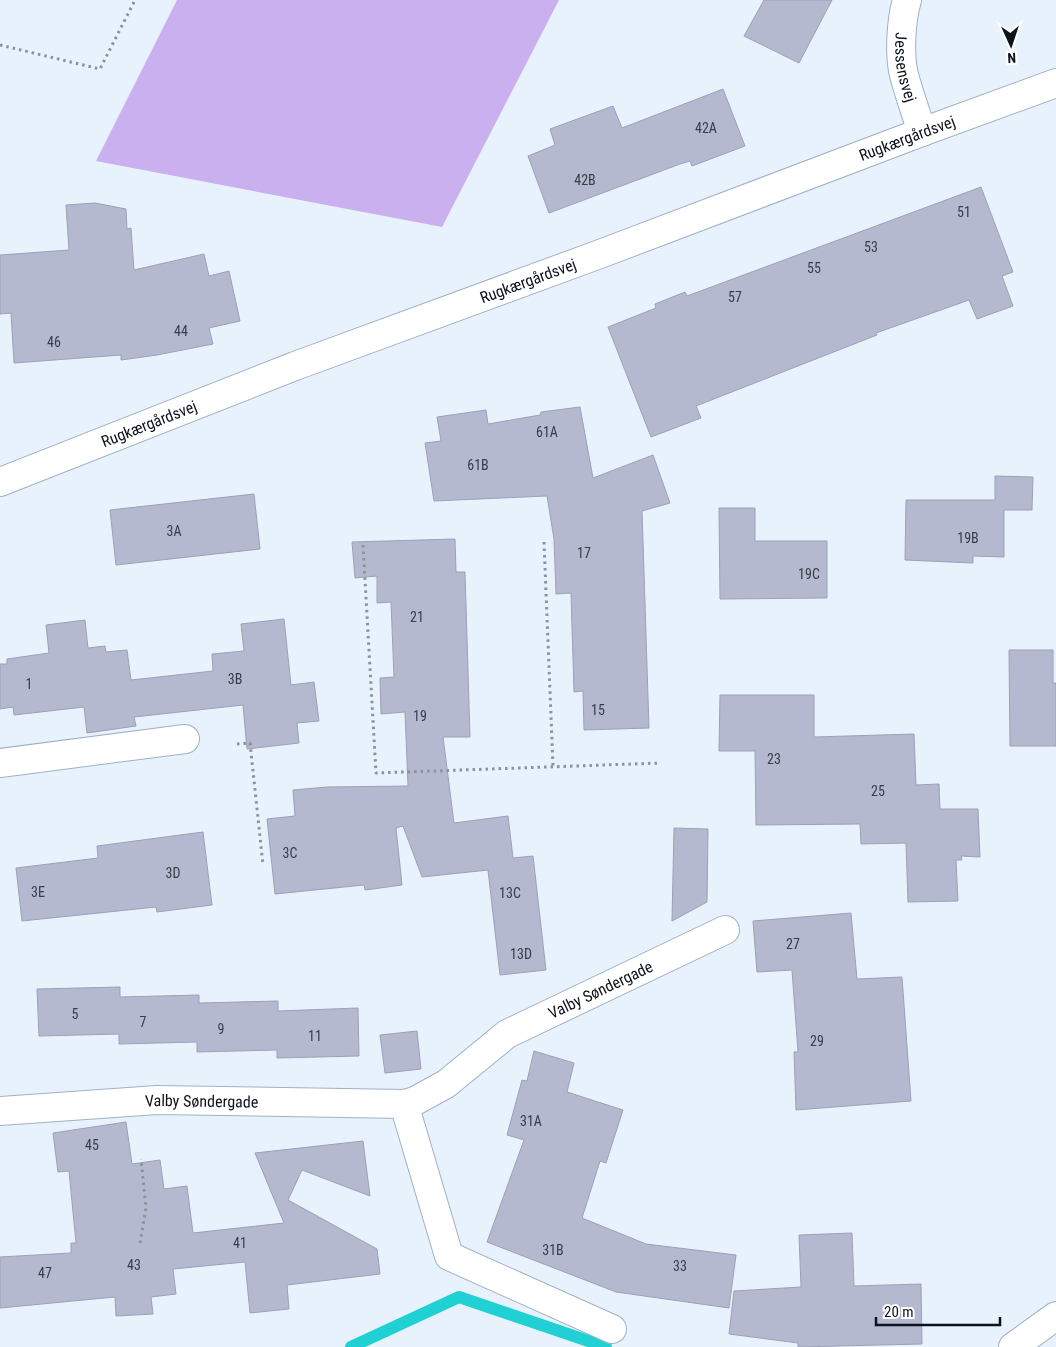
<svg xmlns="http://www.w3.org/2000/svg" width="1056" height="1347" font-family="'Roboto Condensed',sans-serif">
  <style>
    .green { fill: #cab0ee }
    .lines { fill: none; stroke-linecap: round; stroke-linejoin: round }
    .stream { stroke: #1fd1d4; stroke-width: 12 }
    .building { fill: #b5b9d0; stroke: #9da1b7 }
    .minor-casing { stroke: #a0b1c3; stroke-width: 30 }
    .path { stroke: #8a939c; stroke-width: 3; stroke-dasharray: 2.5 4; stroke-linecap: butt }
    .minor { stroke: #fff; stroke-width: 28 }
    .labels { text-anchor: middle; dominant-baseline: central; stroke-width: 4.5; stroke-linejoin: round; paint-order: stroke }
    .number-label { font-size: 14px; fill: #373c48 }
    .street-label { font-size: 16px; fill: #0d131a; stroke: #fff }
  </style>
  <rect width="100%" height="100%" fill="#e7f2fd"/>
  <!-- green -->
  <path class="green" d="M177,0H559L442,227L96,161Z"/>
  <g class="lines">
    <!-- stream -->
    <path class="stream" d="M351,1347L459,1297L606,1347"/>
  </g>
  <!-- building -->
  <path class="building" d="M764,0H832L799,63L744,36Z
    M723,89L745,146L692,166L690,161L680,164L549,213L528,156L555,145L550,129L613,106L622,128Z
    M981,187L1013,272L1002,276L1013,306L977,319L969,300L876,333L877,335L696,406L701,418L651,437L608,327L656,308L655,304L685,292L687,296Z
    M95,203L126,209L127,229L131,228L134,270L204,254L209,276L229,271L240,321L209,328L213,344L157,355L121,360V355L14,363L11,313L0,314V255L69,250L66,205Z
    M580,407L593,478L653,455L670,503L642,511L649,728L584,730L583,691L574,692L571,593L556,594L554,539L547,496L434,501L425,443L441,441L437,417L486,410L488,424L540,415L541,412Z
    M995,476L1033,477L1032,510H1004V557L973,556V563L905,560L906,500H995Z
    M254,494L260,549L116,565L110,510Z
    M719,508H755V541H827V598L720,599Z
    M455,539L456,572H465L470,737H443L454,823L508,816L513,858L533,856L546,970L500,975L488,870L422,877L403,826L396,828L402,885L365,890L364,885L275,894L267,819L295,816L293,790L327,787L408,786L405,712L381,714L380,678L394,677L391,602L377,603V576L355,578L352,542Z
    M284,619L291,685L314,682L319,721L297,723L299,743L247,749L243,705L134,717L136,726L87,733L84,707L14,715L13,707L0,709V664H7V659L49,653L46,625L85,620L88,648L105,646L106,652L127,650L131,680L213,671L212,654L244,651L241,624Z
    M1009,650H1053V683H1056V746H1010Z
    M720,695H814V737L914,734L916,785L939,784L940,809H978L980,857L961,856L962,860H956L958,901L908,902L906,843L861,844L860,824L756,825L755,751H719Z
    M674,828L708,829L707,902L672,921Z
    M203,832L212,905L157,912L156,907L22,921L16,868L98,858L97,846Z
    M851,913L857,979L902,977L911,1101L796,1110L794,1052H798L792,970L757,972L753,921Z
    M120,987V997L199,995V1003L278,1001V1011L358,1008L359,1056L277,1058V1050L197,1052V1042L119,1044V1034L39,1036L37,989Z
    M417,1031L421,1069L385,1073L380,1035Z
    M534,1051L574,1063L567,1092L623,1110L606,1163L600,1161L582,1218L646,1244L736,1255L729,1308L616,1292L487,1242L524,1140L507,1135L522,1080L527,1081Z
    M126,1122L132,1164L160,1160L164,1189L187,1186L193,1233L284,1223L255,1153L363,1141L370,1196L302,1170L288,1200L377,1249L380,1274L287,1285L289,1309L250,1313L245,1262L173,1269L176,1294L151,1297L153,1314L116,1316L115,1297L0,1308V1257L71,1253V1243H76L69,1171L58,1172L53,1133Z
    M852,1233L854,1286L921,1284L922,1344L798,1347V1343L729,1334L734,1291L801,1287L799,1235Z"/>
  <g class="lines">
    <!-- minor casing -->
    <g class="minor-casing">
      <g id="minor">
        <path id="s1" d="M907,0C901,20 899,55 904,75C909,94 916,113 922,132"/>
        <path id="s2" d="M0,482L295,366L600,254L922,132L1056,83"/>
        <path d="M0,763L185,739"/>
        <path id="s3" d="M404,1104L415,1101L446,1084L507,1034L725,930"/>
        <path id="s4" d="M0,1111L157,1100L404,1104L449,1256L612,1329"/>
        <path d="M1013,1347L1056,1316"/>
      </g>
    </g>
    <!-- path -->
    <path class="path" d="M0,45L100,69L135,0
      M544,542L553,766
      M363,545L376,773L661,763
      M237,744L250,743L263,865
      M140,1243L146,1208L141,1159"/>
    <!-- minor -->
    <use href="#minor" class="minor"/>
  </g>
  <g class="labels">
    <!-- number labels -->
    <g class="number-label">
      <text x="706" y="128">42A</text>
      <text x="585" y="180">42B</text>
      <text x="964" y="212">51</text>
      <text x="871" y="247">53</text>
      <text x="814" y="268">55</text>
      <text x="735" y="297">57</text>
      <text x="181" y="331">44</text>
      <text x="54" y="342">46</text>
      <text x="547" y="432">61A</text>
      <text x="478" y="465">61B</text>
      <text x="174" y="531">3A</text>
      <text x="968" y="538">19B</text>
      <text x="584" y="553">17</text>
      <text x="809" y="574">19C</text>
      <text x="417" y="617">21</text>
      <text x="235" y="679">3B</text>
      <text x="29" y="684">1</text>
      <text x="598" y="710">15</text>
      <text x="420" y="716">19</text>
      <text x="774" y="759">23</text>
      <text x="878" y="791">25</text>
      <text x="290" y="853">3C</text>
      <text x="173" y="873">3D</text>
      <text x="38" y="892">3E</text>
      <text x="510" y="893">13C</text>
      <text x="793" y="944">27</text>
      <text x="521" y="954">13D</text>
      <text x="75" y="1014">5</text>
      <text x="143" y="1022">7</text>
      <text x="221" y="1029">9</text>
      <text x="315" y="1036">11</text>
      <text x="817" y="1041">29</text>
      <text x="531" y="1121">31A</text>
      <text x="92" y="1145">45</text>
      <text x="240" y="1243">41</text>
      <text x="553" y="1250">31B</text>
      <text x="134" y="1265">43</text>
      <text x="680" y="1266">33</text>
      <text x="45" y="1273">47</text>
    </g>
    <!-- street labels -->
    <g class="street-label">
      <text stroke="none"><textPath href="#s1" startOffset="68">Jessensvej</textPath></text>
      <text stroke="none"><textPath href="#s2" startOffset="970">Rugkærgårdsvej</textPath></text>
      <text stroke="none"><textPath href="#s2" startOffset="565">Rugkærgårdsvej</textPath></text>
      <text stroke="none"><textPath href="#s2" startOffset="160">Rugkærgårdsvej</textPath></text>
      <text stroke="none"><textPath href="#s3" startOffset="229">Valby Søndergade</textPath></text>
      <text stroke="none"><textPath href="#s4" startOffset="202">Valby Søndergade</textPath></text>
    </g>
  </g>
  <!-- north arrow -->
  <g transform="translate(1011 45) rotate(177)" stroke="#ffffff" stroke-width="4" paint-order="stroke">
  <path d="M0-4L9 19L0 12L-9 19Z" fill="#0d131a"/>
  <text y="-8" font-size="14" font-weight="bold" text-anchor="middle" fill="#0d131a">N</text>
  </g>
  <!-- scale -->
  <path d="M876 1317v8h124v-8" fill="none" stroke="#0d131a" stroke-width="2.5"/>
  <text x="884" y="1317" font-size="15" fill="#0d131a" stroke="#ffffff" stroke-width="4" paint-order="stroke">20 m</text>
</svg>
